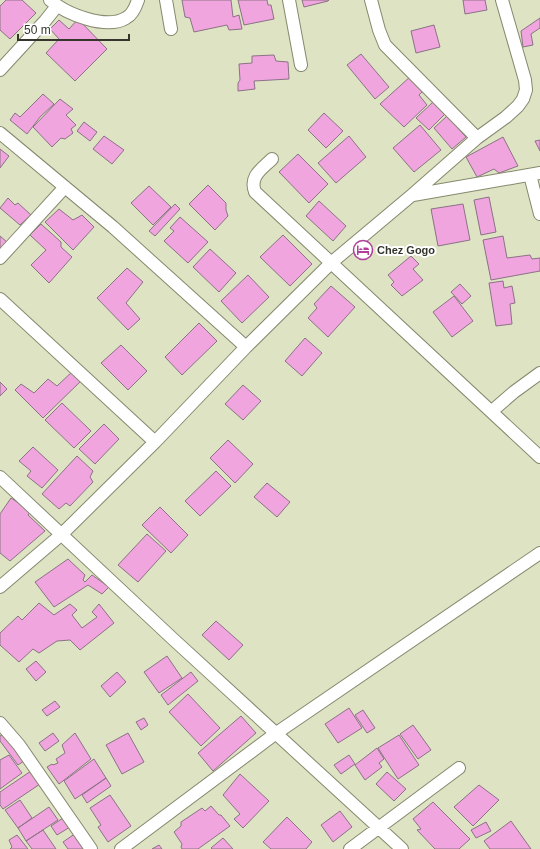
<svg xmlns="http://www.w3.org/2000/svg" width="540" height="849" font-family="Arial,sans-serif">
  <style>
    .building { fill: #f0a5df; stroke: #8b7284 }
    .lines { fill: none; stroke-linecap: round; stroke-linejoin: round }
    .street-casing { stroke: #85896d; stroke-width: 14 }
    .street { stroke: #fff; stroke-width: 12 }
    .labels { text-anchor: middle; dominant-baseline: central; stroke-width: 4; stroke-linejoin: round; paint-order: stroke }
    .poi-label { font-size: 11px; font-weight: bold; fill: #35362b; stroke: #fff; text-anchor: start }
  </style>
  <rect width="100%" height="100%" fill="#dee3c4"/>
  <!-- building -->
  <path class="building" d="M6,0H22L36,13L10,39L0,30V6Z
    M182,0H231L233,17L239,15L242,29L229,30L227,25L194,32L190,18L185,17Z
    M238,0H267L268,5H271L274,19L244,25Z
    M302,0H329L328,1L304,7Z
    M463,0H485L487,10L465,14Z
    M540,18V28L531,34L533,45L523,47L521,31Z
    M78,19L107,49L75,81L46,53L59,39L50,29L59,20L69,29Z
    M434,25L440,47L416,53L411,31Z
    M361,54L389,87L375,99L347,65Z
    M274,55L276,61L288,62L289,79L254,81L255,89L238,91V83L240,80L239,64L252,63V56Z
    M411,76L424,90L419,95L427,105L404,127L380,104Z
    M43,94L54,104L40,117L27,134L10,120L15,113L20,117Z
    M60,99L73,109L66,115L76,125L71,129L73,133L65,139L61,138L52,147L33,127Z
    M433,102L445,114L429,130L416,118Z
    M324,113L343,131L326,148L308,130Z
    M447,116L466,137L452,149L434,128Z
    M84,122L97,132L90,141L77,131Z
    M420,125L441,150L414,172L393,148Z
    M104,136L124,150L112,164L93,149Z
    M349,136L366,157L336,183L318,163Z
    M503,137L518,166L499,173L494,169L477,177L466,157Z
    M540,140V151L535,141Z
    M0,149L9,156L0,168Z
    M298,154L328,184L309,203L279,172Z
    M208,185L226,203V210L228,216L215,230L189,204Z
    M149,186L171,207L153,225L131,203Z
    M489,197L496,232L481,235L474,200Z
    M8,198L15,205L18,203L31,215L20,225L0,208Z
    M319,201L346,226L333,241L306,216Z
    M175,204L180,209L155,236L149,231Z
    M463,204L470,240L438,246L431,209Z
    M59,209L73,220L82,215L94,227L73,250L45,222Z
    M180,217L208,242L188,263L164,241L174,231L170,228Z
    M41,224L61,242V247L72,257L49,283L31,265L46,250L30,235Z
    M283,235L312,264L290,286L260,257Z
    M0,236L7,242L0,249Z
    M503,236L507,258L530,255L532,259L540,258V271L491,280L483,240Z
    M210,249L236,273L219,292L193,267Z
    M411,256L419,264L413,269L423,280L402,296L391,285L394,282L388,275Z
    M127,268L143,282L126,303L140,319L128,330L97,298Z
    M248,275L269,297L242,323L221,301Z
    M503,281L504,288L512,286L515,303L510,304L512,324L496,326L489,283Z
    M460,284L471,296L462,304L451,292Z
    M331,286L355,307L328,337L308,318L317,308L314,304Z
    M454,296L473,321L452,337L433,312Z
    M199,323L217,341L182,375L165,357Z
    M305,338L322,353L302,376L285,361Z
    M121,345L147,371L128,390L101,363Z
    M74,370L83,379L43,418L15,390L21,384L34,393L48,379L57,386Z
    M0,382L7,389L0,396Z
    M243,385L261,401L243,420L225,404Z
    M62,403L91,431L74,448L45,420Z
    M104,424L119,439L95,464L79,449Z
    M228,440L253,464L235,483L210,458Z
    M33,447L58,470L42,488L27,476L31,471L19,461Z
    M77,456L93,471L90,477L93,482L70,506L66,503L59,509L42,494Z
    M216,471L231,486L200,516L185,501Z
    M267,483L290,502L277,517L254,497Z
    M11,498L31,511L28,515L45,531L10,561L0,553V514Z
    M160,507L188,535L171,553L142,525Z
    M147,534L166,551L138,582L118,565Z
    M68,559L85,575L83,580L85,582L92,575L109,587L102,594L88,585L54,607L35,582Z
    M39,603L54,615L70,604L77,610L72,615L82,628L97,617L92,612L99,604L114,623L80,650L70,640L57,641L39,653L33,649L19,662L0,645V633L18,616L22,620Z
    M216,621L243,645L229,660L202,635Z
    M167,656L182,678L159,693L144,672Z
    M36,661L46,672L36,681L26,669Z
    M117,672L126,682L110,697L101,686Z
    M191,672L198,681L168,705L161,695Z
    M188,694L220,728L201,746L169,712Z
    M55,701L60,707L47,716L42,710Z
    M349,708L362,728L338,743L325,724Z
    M363,710L375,728L367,733L355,715Z
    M241,716L256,733L213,771L198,753Z
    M144,718L148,725L141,730L136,722Z
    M413,725L431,750L418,759L400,734Z
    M53,733L59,741L45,751L39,743Z
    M75,733L91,759L59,784L47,767L52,764L53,765L58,763L56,759L65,753L62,745Z
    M128,733L144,762L122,774L106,745Z
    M4,734L24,761L18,765L0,741V736Z
    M399,735L419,765L398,779L378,748Z
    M377,748L384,759L379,763L382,767L365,780L355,765Z
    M9,755L22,773L0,789V760Z
    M349,755L355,764L341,774L334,765Z
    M94,759L106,778L75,799L64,781Z
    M31,771L40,784L3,809L0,805V792Z
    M387,772L406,789L394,801L376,784Z
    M240,774L269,801L243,828L234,819L240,814L223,795Z
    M106,778L111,786L87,803L82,795Z
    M479,785L499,800L473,826L454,807Z
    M110,795L131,826L108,842L98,827L101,825L90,808Z
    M20,800L32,818L18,828L5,810Z
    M433,802L470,839L459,849H435L417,830L421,829L413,819Z
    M211,806L219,815H221L230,826L198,849H182L181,847L182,844L174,832L181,826V822L202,808L205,811Z
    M49,807L58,820L26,841L18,828Z
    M340,811L352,827L333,842L321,825Z
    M287,817L312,842L306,849H271L263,842Z
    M63,818L70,827L57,835L51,826Z
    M511,821L531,849H490L484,841Z
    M486,822L491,831L476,838L471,830Z
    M43,830L56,849H32L26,841Z
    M76,833L86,849H68L63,842Z
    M17,835L28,849H10L12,847L9,840Z
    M223,838L233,849H212L211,848Z
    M159,845L162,849H152Z"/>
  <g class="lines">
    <!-- street casing -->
    <g class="street-casing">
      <path id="street" d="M50,0C66,14 106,30 126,18C132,15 136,6 138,0
        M166,0L171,29
        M289,0L301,65
        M371,0L379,30L385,45L477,138
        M0,70L45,21L57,6
        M0,133L113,227L246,347
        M272,159C262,169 249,176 255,192L540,457
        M530,175L540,214
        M413,195L540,173
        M0,258L65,187
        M0,299L155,442
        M492,411L514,392L540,373
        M0,477L173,639L402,849
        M0,587L62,534L155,442L246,347L331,263L412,195L477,138L506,117L518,106L523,99L526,90L525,80L502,0
        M0,723L19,745L91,849
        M121,849L275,734L540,553
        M350,849L459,768"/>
    </g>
    <!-- street -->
    <use href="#street" class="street"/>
  </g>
  <!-- icons -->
  <defs>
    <g id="hotel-ring" transform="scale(1)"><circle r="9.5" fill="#fff" stroke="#af3f9b" stroke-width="1.5"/><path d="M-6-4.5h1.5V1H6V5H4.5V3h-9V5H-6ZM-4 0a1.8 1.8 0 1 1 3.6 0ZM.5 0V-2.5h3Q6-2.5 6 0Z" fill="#af3f9b"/></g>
  </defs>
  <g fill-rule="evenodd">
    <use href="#hotel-ring" x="363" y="250"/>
  </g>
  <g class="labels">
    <!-- poi labels -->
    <g class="poi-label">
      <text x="377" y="250">Chez Gogo</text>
    </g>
  </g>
  <!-- scale -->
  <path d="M18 34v6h111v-6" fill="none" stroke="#35362b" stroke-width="2"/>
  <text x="24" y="34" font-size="12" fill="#35362b" stroke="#ffffff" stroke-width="3" paint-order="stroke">50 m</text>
</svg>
